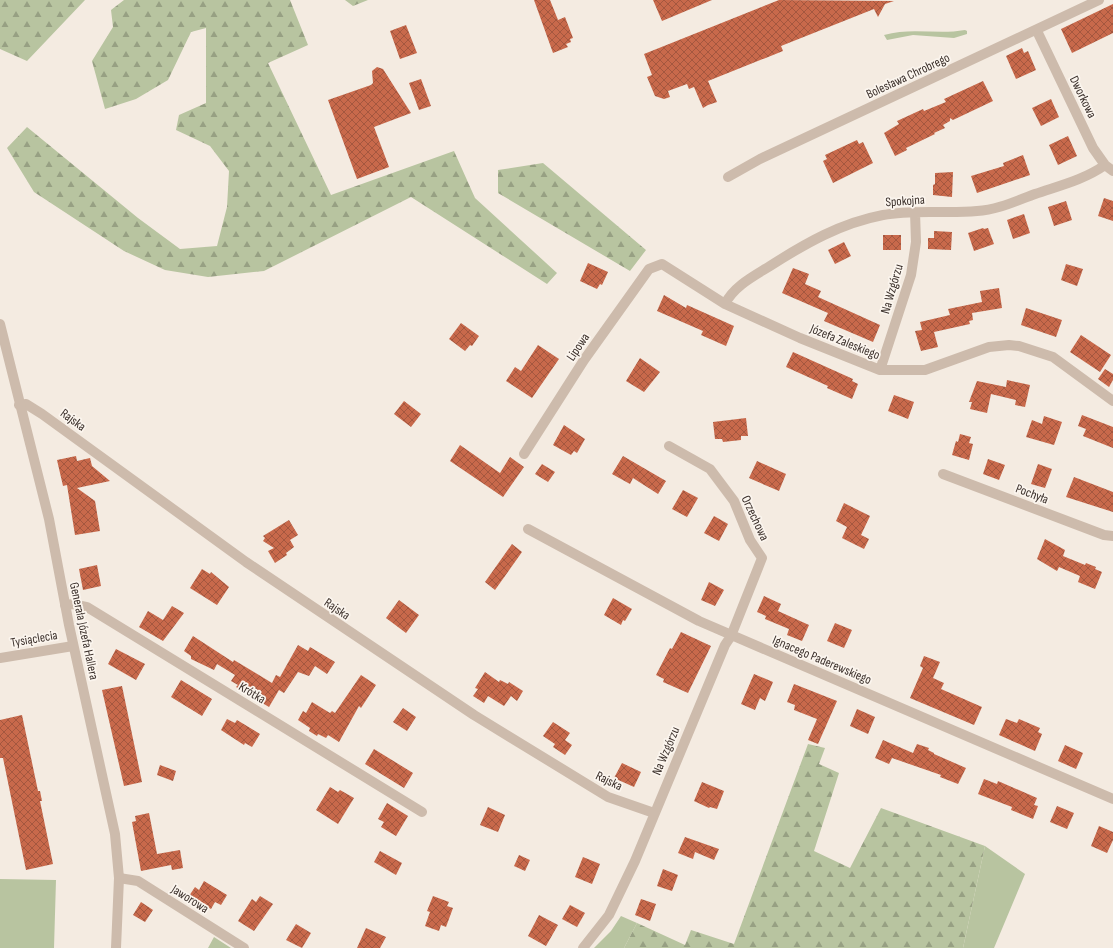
<svg xmlns="http://www.w3.org/2000/svg" width="1113" height="948" font-family="'Sofia Sans Condensed',sans-serif">
  <style>
    .grass { fill: #b8c4a0 }
    .forest { fill: url(#forest-firs) }
    .building { fill: url(#building-cross-hatch) }
    .lines { fill: none; stroke-linecap: round; stroke-linejoin: round }
    .minor { stroke: #cdbbac; stroke-width: 10 }
    .tertiary { stroke: #cdbbac; stroke-width: 10 }
    .labels { text-anchor: middle; dominant-baseline: central; stroke-width: 3.5; stroke-linejoin: round; paint-order: stroke }
    .street-label { font-size: 13px; fill: #3b302b; stroke: #fbf5ee }
  </style>
  <defs>
    <pattern id="forest-firs" width="22" height="20" patternUnits="userSpaceOnUse"><rect width="22" height="20" fill="#b8c4a0"/><path d="M5 1l3.5 6h-7zM16 11l3.5 6h-7z" fill="#97a083"/></pattern>
    <pattern id="building-cross-hatch" width="8" height="8" patternUnits="userSpaceOnUse"><rect width="8" height="8" fill="#c8694b"/><path d="M0 0l8 8M0 8l8-8" fill="none" stroke="#a4573f"/></pattern>
  </defs>
  <rect width="100%" height="100%" fill="#f4ebe1"/>
  <!-- grass -->
  <path class="grass" d="M965,30L967,31V34L954,38L913,35L887,40L884,35C911,27 938,35 965,30Z
    M985,846L1025,874L994,948H963Z
    M0,879L56,880L54,948H0Z
    M621,916L637,923L624,948H594L611,931Z
    M214,937L231,948H208Z"/>
  <!-- forest -->
  <path class="forest" d="M0,0H85L27,61L0,49Z
    M124,0H290L308,45L268,63L331,195L454,151L475,198L557,273L547,284L411,197L264,271L208,277L165,270L124,251L34,192L7,148L27,127L138,218L180,249L217,246L227,207L229,171L210,146L176,130L179,115L206,103V28L191,32L168,80L136,99L105,109L92,61L113,27L111,10Z
    M345,0H368L353,6Z
    M543,163L646,250L630,271L498,193V170Z
    M808,744L825,748L819,764L839,773L814,851L850,868L881,808L985,846L963,948H624L637,923L685,945L691,930L734,944Z"/>
  <!-- building -->
  <path class="building" d="M534,0H550L558,20L565,17L573,38L570,39L571,42L566,44L568,47L553,53Z
    M653,0H712L662,21Z
    M779,0L894,1L885,4L878,17L874,9L781,46L783,51L708,81L717,102L708,105L703,108L694,87L689,89L687,84L668,91L670,97L664,99L655,96L647,77L652,75L644,54Z
    M1113,4V33L1072,53L1061,29Z
    M406,25L417,53L400,59L390,31Z
    M1022,48L1024,53L1028,51L1036,70L1016,79L1006,56Z
    M377,67L383,69L411,113L374,127L389,167L357,179L328,100L371,85L373,83L372,71Z
    M421,79L431,106L419,110L409,83Z
    M983,81L993,101L953,120L950,118V121L943,125L945,128L934,133L935,134L906,148L907,150L895,156L884,133L899,124L897,121L923,109L924,111L946,102L944,99Z
    M1051,99L1059,117L1041,126L1032,108Z
    M1068,136L1077,156L1058,165L1049,145Z
    M857,140L859,144L863,142L873,163L833,183L823,161L827,159L825,155Z
    M1023,155L1030,175L977,193L971,176L1004,166L1003,163Z
    M953,172L952,197L933,195V185L935,184V173Z
    M1104,198L1113,201V221L1098,216Z
    M1066,201L1072,220L1054,226L1048,207Z
    M1024,214L1030,233L1013,239L1007,220Z
    M983,228L984,229L988,228L994,244L974,251L968,233Z
    M934,231L952,232L951,250L928,249V238H934Z
    M883,235H901V250H883Z
    M844,242L851,256L835,264L828,250Z
    M588,263L608,272L602,285L600,284L597,289L580,281Z
    M1066,264L1083,269L1077,286L1061,280Z
    M793,268L809,274L805,284L821,291L818,297L880,325L873,342L824,321L828,313L782,293Z
    M999,288L1002,308L972,313L973,320L969,321L970,324L934,332L938,347L921,351L915,331L922,330L920,322L950,315L948,309L982,302L980,291Z
    M664,295L686,308L687,305L734,326L726,346L701,335L703,331L657,311Z
    M1026,308L1062,320L1056,337L1021,325Z
    M461,323L479,336L472,346L470,345L465,351L449,339Z
    M1081,335L1111,355L1100,372L1070,352Z
    M538,345L559,359L532,398L506,381L515,367L521,371Z
    M793,352L853,379L852,381L858,384L852,399L827,388L828,386L786,367Z
    M640,358L660,372L644,392L626,381Z
    M1105,369L1113,374V380L1109,387L1098,379Z
    M1007,380L1030,385L1025,407L1015,405L1016,400L991,394L987,413L970,409L972,402H969L977,381L1006,387Z
    M894,395L914,402L908,419L888,411Z
    M404,401L421,414L411,427L394,414Z
    M1082,415L1113,427V448L1083,436L1086,429L1078,426Z
    M1044,416L1062,422L1054,445L1026,437L1032,420L1042,424Z
    M746,418L748,436H741V440L723,442L722,439H715L713,422Z
    M564,425L585,439L577,453L574,451L571,455L553,445Z
    M960,434L971,437L969,443L973,444L969,460L952,455L956,441L958,442Z
    M460,445L500,473L510,457L524,467L503,497L450,461Z
    M76,456L77,461L90,458L92,466L110,481L77,488L95,501L100,531L75,535L67,485L63,486L57,460Z
    M623,456L666,481L658,494L633,478L630,484L612,474Z
    M988,459L1005,465L999,480L983,474Z
    M757,461L786,474L779,491L749,478Z
    M542,464L555,472L548,482L535,474Z
    M1038,464L1052,469L1045,488L1031,484Z
    M1074,477L1113,492V512L1066,497Z
    M683,490L698,498L687,517L672,509Z
    M844,503L870,516L861,535L869,539L864,549L842,538L847,527L836,521Z
    M714,516L728,524L719,541L704,533Z
    M289,520L298,535L290,540L294,547L286,553L287,555L275,563L268,551L274,548L263,541L265,538L263,536Z
    M1045,539L1065,550L1063,556L1085,565L1086,563L1096,567L1095,569L1102,572L1095,589L1078,582L1080,576L1059,567L1057,571L1037,559Z
    M512,544L522,552L495,590L485,582Z
    M97,565L101,586L83,590L79,569Z
    M202,569L210,574L211,572L229,587L217,605L190,588Z
    M709,582L724,590L715,606L701,600Z
    M764,596L781,604L778,611L809,625L802,641L787,635L789,629L765,619L766,616L757,612Z
    M613,598L632,609L625,621L623,620L621,625L604,615Z
    M399,600L419,615L406,633L386,618Z
    M172,606L184,613L163,641L139,627L148,611L163,620Z
    M835,623L852,630L844,648L827,641Z
    M681,632L711,646L688,693L663,682L664,679L656,675L670,648L672,649Z
    M193,636L233,662L234,660L272,683L276,675L280,677L298,645L308,651L310,647L335,662L327,674L315,666L309,676L298,672L284,693L279,690L269,707L236,687L238,685L231,681L235,675L217,664L214,670L191,659V656L184,651Z
    M116,649L145,664L136,680L108,664Z
    M924,656L940,662L933,678L944,683L941,689L982,707L974,725L910,698L923,668L920,666Z
    M485,672L499,682L500,680L508,684L509,682L523,691L517,701L511,696L504,706L488,696L484,703L473,696L478,689L475,688Z
    M754,674L773,682L765,701L760,698L755,710L741,704Z
    M361,675L376,685L361,708L359,706L339,742L328,735L326,738L318,734L317,736L309,731L310,728L298,720L303,711L306,713L312,702L330,713L332,711L335,713Z
    M181,680L212,699L202,716L171,697Z
    M794,684L837,701L818,744L808,740L817,719L794,710L795,705L787,702Z
    M122,686L142,782L124,786L102,690Z
    M403,708L416,717L407,731L393,722Z
    M857,709L875,717L868,734L850,726Z
    M22,715L38,791H40L42,801H40L53,864L26,870L3,758H0V720Z
    M227,719L235,723L237,720L260,734L252,747L245,743L244,745L221,730Z
    M1006,719L1017,723L1019,719L1040,728L1038,732L1042,734L1035,751L999,735Z
    M553,722L570,733L565,740L572,745L565,755L553,747L555,744L543,736Z
    M883,740L913,753L917,744L929,748L928,750L934,753V754L966,768L958,784L940,777L941,775L892,758L889,764L875,758Z
    M1065,745L1083,753L1076,769L1058,761Z
    M374,749L413,773L404,788L365,764Z
    M622,763L641,772L634,787L614,778Z
    M160,765L176,771L173,781L157,775Z
    M984,779L997,784L998,781L1037,798L1034,805L1038,806L1033,819L1011,810L1012,807L978,794Z
    M702,782L724,791L717,809L710,807L709,808L694,801Z
    M330,787L338,792L340,790L354,798L338,824L316,810Z
    M387,803L408,816L396,836L381,827L384,822L378,819Z
    M1057,806L1074,813L1067,829L1050,822Z
    M488,807L505,815L498,832L480,825Z
    M149,813L157,854L180,850L183,868L172,870L171,865L141,871L132,822L136,821L135,816Z
    M1099,826L1113,832V840L1107,853L1091,846Z
    M685,837L719,849L714,860L695,852L693,859L678,853Z
    M380,851L402,863L396,875L374,862Z
    M519,855L530,860L525,871L514,866Z
    M583,857L600,864L592,884L575,877Z
    M663,869L678,875L672,891L657,886Z
    M204,881L227,895L221,905L215,902L211,909L189,896L195,887L199,890Z
    M260,896L273,904L254,931L238,921L252,899L256,902Z
    M433,896L449,902L447,906L453,908L446,927L441,925L439,931L425,926L430,912L427,911Z
    M641,899L656,904L650,921L635,915Z
    M141,902L153,910L145,922L133,915Z
    M570,905L585,913L577,927L562,919Z
    M539,915L558,925L546,946L528,936Z
    M296,924L311,933L302,948L286,940Z
    M366,928L386,937L380,948H357Z"/>
  <g class="lines">
    <!-- minor -->
    <path class="minor" d="M1037,31L1093,148L1105,165L1113,171
      M728,177L760,159L1099,0
      M725,304C734,286 754,276 770,266C806,243 841,223 883,215C914,209 946,214 977,211C997,210 1016,201 1035,194C1058,186 1084,180 1105,165
      M880,370L911,275L916,242L915,212
      M19,405L26,404L42,414L246,562L474,715L608,797L654,813
      M524,454L584,360L649,269L662,264L725,304L800,338L880,370H925L989,347L1009,345L1019,346L1053,357L1113,401
      M943,474L1104,535L1113,536
      M528,529L699,621L1113,799
      M65,605L74,604L87,607L422,812
      M0,658L73,646
      M119,878L138,881L244,948
      M583,948L609,915L635,861L725,645L731,636L762,558L750,540L734,501L710,469L669,446"/>
    <!-- tertiary -->
    <path class="tertiary" d="M0,324L49,519L69,625L115,834L119,878L116,948"/>
  </g>
  <g class="labels">
    <!-- street labels -->
    <g class="street-label">
      <text transform="translate(908 76) rotate(-25)">Bolesława Chrobrego</text>
      <text transform="translate(1083 97) rotate(64)">Dworkowa</text>
      <text transform="translate(905 201) rotate(-4)">Spokojna</text>
      <text transform="translate(892 289) rotate(-74)">Na Wzgórzu</text>
      <text transform="translate(845 342) rotate(22)">Józefa Zaleskiego</text>
      <text transform="translate(578 347) rotate(-56)">Lipowa</text>
      <text transform="translate(73 420) rotate(36)">Rajska</text>
      <text transform="translate(1032 494) rotate(21)">Pochyła</text>
      <text transform="translate(755 518) rotate(65)">Orzechowa</text>
      <text transform="translate(337 609) rotate(34)">Rajska</text>
      <text transform="translate(84 631) rotate(78)">Generała Józefa Hallera</text>
      <text transform="translate(34 639) rotate(-10)">Tysiąclecia</text>
      <text transform="translate(822 660) rotate(23)">Ignacego Paderewskiego</text>
      <text transform="translate(252 693) rotate(31)">Krótka</text>
      <text transform="translate(666 751) rotate(-67)">Na Wzgórzu</text>
      <text transform="translate(609 781) rotate(26)">Rajska</text>
      <text transform="translate(190 899) rotate(32)">Jaworowa</text>
    </g>
  </g>
</svg>
